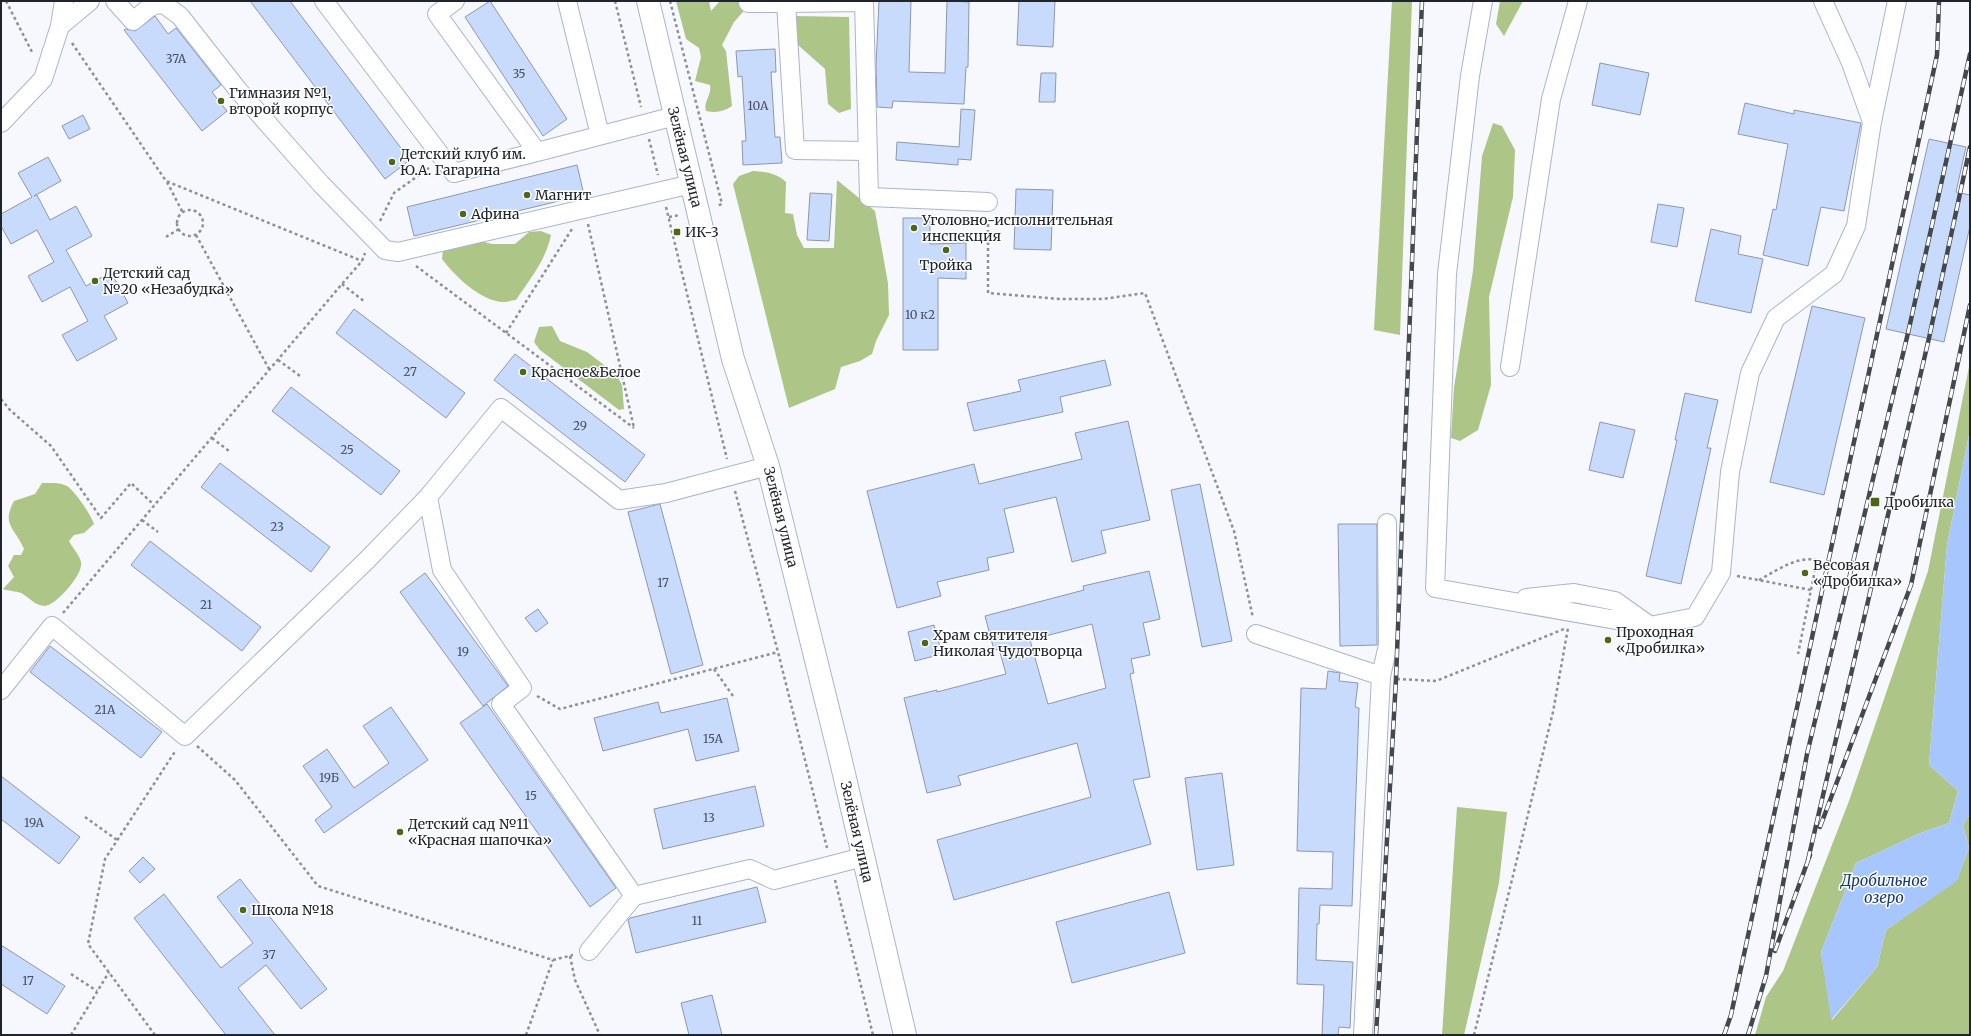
<svg xmlns="http://www.w3.org/2000/svg" width="1971" height="1036" font-family="Merriweather,serif">
  <style>
    .forest { fill: #aec588 }
    .water { fill: #a7c6fd }
    .building { fill: #c8dbfd; stroke: #8c98ae; fill-rule: evenodd }
    .lines { fill: none; stroke-linecap: round; stroke-linejoin: round }
    .minor-casing { stroke: #a9b5cc; stroke-width: 20 }
    .major-casing { stroke: #a9b5cc; stroke-width: 24 }
    .path { stroke: #8d9197; stroke-width: 2.5; stroke-dasharray: 3 3; stroke-linecap: butt }
    .minor { stroke: #fff; stroke-width: 18 }
    .major { stroke: #fff; stroke-width: 22 }
    .rail-casing { stroke: #43484f; stroke-width: 4.5 }
    .rail { stroke: #fff; stroke-width: 3; stroke-dasharray: 9; stroke-linecap: butt }
    .poi-dot { fill: #4e6616; stroke: #fff; stroke-width: 1.5 }
    .labels { text-anchor: middle; dominant-baseline: central; stroke-width: 3; stroke-linejoin: round; paint-order: stroke }
    .number-label { font-size: 12px; fill: #4a5261 }
    .poi-label { font-size: 14px; fill: #20252d; stroke: #fff; text-anchor: start }
    .street-label { font-size: 14px; fill: #20252d; stroke: #fff }
    .water-label { font-size: 15px; font-style: italic; fill: #173776; stroke: #fff }
  </style>
  <rect width="100%" height="100%" fill="#f6f8fd"/>
  <!-- forest -->
  <path class="forest" d="M676,1H709L711,11L720,1L740,2L743,12L734,22L722,45L726,51L732,106C723,112 716,113 706,111C703,102 712,95 710,85L695,81L701,57L699,48L686,39Z
    M1392,1H1412L1400,335L1374,330Z
    M1500,1H1523L1504,36L1496,24Z
    M795,16L849,17L851,109L839,113L828,104L825,69L798,45Z
    M1493,123L1502,126L1515,150L1513,197L1489,297L1491,385L1478,430L1460,441L1451,438L1454,387L1473,271L1482,156Z
    M753,171C767,172 776,173 786,182L785,213L793,214L797,235L804,248H834L837,180L875,211L888,283L889,315L876,341L872,354L860,361L841,367L835,389L789,408L733,184L739,176Z
    M541,231L551,235C546,260 530,279 516,300C512,300 507,302 504,302C481,302 454,275 442,259L443,250L480,241L492,244H515L529,232Z
    M552,326L560,341L587,352L616,374L622,385L624,409L619,410L540,350L534,342L539,327Z
    M1970,362V430L1947,545L1929,765L1958,791L1949,823L1918,834L1856,863L1821,952L1832,1020L1877,967L1886,930L1957,880L1969,848L1963,825L1970,814V1035H1755L1766,997L1783,971L1849,801L1928,571Z
    M42,483C50,483 60,482 67,486C75,491 91,515 94,524L84,533L74,535L69,541C72,547 80,556 81,562C84,574 56,605 45,606C35,606 29,597 21,593C16,591 8,591 3,589L14,577L8,566L14,555H21L24,549C15,528 1,525 14,501L35,494Z
    M1457,807L1507,812L1499,883L1464,1035H1442Z"/>
  <!-- water -->
  <path class="water" d="M1970,430V814L1963,825L1969,848L1957,881L1886,930L1877,967L1831,1020L1821,952L1856,863L1918,834L1949,823L1958,791L1929,765L1947,545Z"/>
  <!-- building -->
  <path class="building" d="M250,1H290L410,160L385,179Z
    M490,1L567,119L543,136L465,17Z
    M879,1H911L909,72L945,73L947,1L969,2L968,67H966L964,104L893,101L892,108L877,107L876,65Z
    M1019,1H1055L1053,47L1017,45Z
    M155,16L168,34L176,28L221,85L212,92L227,111L202,131L124,30L126,29L135,31Z
    M775,49L776,72H771L775,137H780L782,163L743,165L742,141H746L742,76L738,77L736,51Z
    M1600,63L1649,73L1640,115L1592,105Z
    M1041,73H1056L1055,102H1039Z
    M1745,103L1794,114V110L1861,123L1844,211L1821,207L1808,266L1763,255L1773,209L1776,210L1788,144L1738,134Z
    M961,109L975,110L971,160L958,159V165L896,160L897,142L959,147Z
    M83,115L90,129L69,139L62,126Z
    M1929,139L1966,147L1956,192L1970,195V226L1944,342L1886,329Z
    M48,157L61,181L34,196L37,195L50,220L76,206L92,236L66,250L86,286L111,272L128,303L104,316L117,339L77,361L62,335L88,321L70,287L42,302L28,276L54,262L37,230L11,244L1,226V214L32,197L18,173Z
    M577,165L584,195L414,236L407,207Z
    M1016,189L1053,190L1051,250L1014,249Z
    M810,193L832,194L829,241L807,240Z
    M1658,204L1684,208L1677,247L1651,242Z
    M903,218H930V244L966,243V279L938,278V350H903Z
    M1711,229L1741,236L1738,254L1763,259L1751,313L1695,301Z
    M1812,306L1865,318L1824,495L1770,482Z
    M354,309L465,393L446,418L336,333Z
    M515,354L645,455L625,482L494,380Z
    M1105,360L1111,385L1060,397L1063,412L974,431L967,403L1021,391L1018,380Z
    M291,387L400,471L381,495L272,411Z
    M1685,393L1718,400L1707,448H1711L1681,584L1646,576L1677,440H1675Z
    M1128,421L1150,520L1101,531L1106,553L1072,562L1056,497L1004,509L1014,552L987,558L989,570L937,582L941,596L897,608L867,491L974,464L979,484L1082,459L1075,433Z
    M1600,422L1635,430L1623,478L1589,470Z
    M220,463L330,547L311,572L201,487Z
    M1200,484L1232,641L1202,647L1171,490Z
    M660,504L703,665L671,674L628,512Z
    M1338,524H1377V645L1340,646Z
    M150,541L261,627L242,651L131,565Z
    M1149,571L1160,619L1143,623L1150,655L1131,659L1134,673L1130,674L1150,777L1133,780L1151,844L954,900L937,840L1091,797L1077,743L958,776L961,785L927,793L904,698L937,690V692L1006,674L999,649L994,650L985,616L1084,590L1083,586ZM1092,624L1106,688L1048,704L1030,640Z
    M425,573L508,686L483,706L400,592Z
    M538,609L548,623L536,632L525,618Z
    M934,625L942,654L915,661L908,632Z
    M50,646L162,732L141,758L30,672Z
    M1328,671L1340,673L1339,681L1358,683L1355,707L1359,708L1352,906L1320,905L1319,924H1317L1316,960L1353,962L1350,1028L1339,1027L1338,1035H1322L1324,985L1297,984L1299,888L1332,889L1333,852L1297,851L1301,688L1326,689Z
    M727,698L739,751L696,761L688,729L603,751L594,718L658,702L661,713Z
    M487,704L616,888L590,907L460,723Z
    M391,707L428,760L324,833L315,820L332,807L303,766L327,749L354,788L389,763L363,726Z
    M1222,773L1234,865L1197,870L1185,778Z
    M1,776L80,837L59,864L1,819Z
    M755,786L764,826L663,849L654,809Z
    M143,857L155,869L140,883L129,871Z
    M240,879L327,989L301,1009L266,965L238,988L275,1035H226L134,918L164,894L221,968L253,943L217,897Z
    M757,887L766,922L636,953L628,920L630,918Z
    M1169,892L1185,953L1072,983L1056,922Z
    M1,945L65,986L47,1014L1,984Z
    M712,995L722,1035H689L681,1003Z"/>
  <g class="lines">
    <!-- minor casing -->
    <g class="minor-casing">
      <path id="minor" d="M115,1L133,21L150,7L158,4L165,5L180,16L238,90L321,184L385,250L398,252L692,184
        M324,1L454,173L537,152
        M455,1L437,14L537,152L675,116
        M567,1L600,135
        M864,1L869,197L988,202
        M1483,1L1470,76L1447,274L1435,588L1650,626L1695,617L1721,573L1730,472L1750,373L1776,318L1834,274L1856,226L1872,122L1851,63L1823,1
        M864,2L786,3L795,150L867,151
        M748,3H786
        M60,26L64,1
        M1872,122L1897,1
        M1,123L43,79L60,26L90,1
        M1510,367L1551,99L1578,1
        M428,497L442,570L522,688L501,704L634,896L750,869L774,880L863,857
        M1526,598L1574,593L1615,601L1646,623
        M1256,634L1381,676
        M1,690L52,626L185,736L367,560L428,497L501,408L619,500L666,493L768,466
        M589,951L634,896
        M1363,1035L1381,676L1388,645L1387,523"/>
    </g>
    <!-- major casing -->
    <g class="major-casing">
      <path id="major" d="M648,1L733,359L768,466L840,757L905,1035"/>
    </g>
    <!-- path -->
    <path class="path" d="M6,1L33,54
      M615,1L641,107
      M670,1L722,204L716,206
      M72,43L166,181L362,261
      M649,139L658,175
      M167,182L183,213
      M666,207L727,459
      M177 223a13 13 0 1 1 26 0a13 13 0 1 1-26 0Z
      M669,217L680,215
      M988,218V293L1061,299H1103L1145,293L1234,531L1253,618
      M380,221L394,193L429,168
      M588,224L634,428
      M196,235L269,369
      M166,237L179,229
      M416,266L634,428
      M342,284L365,302
      M506,333L572,229
      M278,360L300,376
      M1,399L10,410L51,446L101,518L131,483L154,505
      M212,438L229,451
      M735,491L778,652L827,848
      M142,520L158,532
      M1737,576L1811,590
      M1759,580C1778,570 1796,556 1817,560L1798,654
      M63,613L342,284L362,261L365,253
      M714,669L733,696
      M1397,679L1436,681L1564,629
      M537,696L560,709L778,652
      M197,746L235,780L318,886L553,960L573,955
      M85,817L117,840
      M835,880L873,1035
      M570,956L575,980L600,1035
      M71,974L97,991
      M71,1035L109,972
      M155,1035L88,944L105,859L176,750
      M526,1035L553,960
      M1474,1035L1553,712L1568,628"/>
    <!-- minor -->
    <use href="#minor" class="minor"/>
    <!-- major -->
    <use href="#major" class="major"/>
    <!-- rail casing -->
    <g class="rail-casing">
      <path id="rail" d="M1820,827L1911,585L1970,305
        M1808,860L1929,338L1970,147
        M1775,951L1810,855
        M1376,1035L1396,679L1422,1
        M1724,1035L1731,1015L1937,55L1939,1
        M1748,1035L1766,976L1807,754L1908,333L1970,54"/>
    </g>
    <!-- rail -->
    <use href="#rail" class="rail"/>
  </g>
  <!-- markers -->
  <g class="poi-dot">
    <circle cx="221" cy="101" r="4"/>
    <circle cx="392" cy="162" r="4"/>
    <circle cx="527" cy="195" r="4"/>
    <circle cx="463" cy="214" r="4"/>
    <circle cx="914" cy="228" r="4"/>
    <rect x="673" y="228" width="8" height="8" rx="2"/>
    <circle cx="946" cy="250" r="4"/>
    <circle cx="95" cy="281" r="4"/>
    <circle cx="523" cy="372" r="4"/>
    <rect x="1870" y="497" width="10" height="10" rx="2"/>
    <circle cx="1805" cy="573" r="4"/>
    <circle cx="1608" cy="640" r="4"/>
    <circle cx="925" cy="643" r="4"/>
    <circle cx="400" cy="832" r="4"/>
    <circle cx="243" cy="910" r="4"/>
  </g>
  <g class="labels">
    <!-- number labels -->
    <g class="number-label">
      <text x="176" y="58">37А</text>
      <text x="519" y="73">35</text>
      <text x="758" y="105">10А</text>
      <text x="920" y="314">10 к2</text>
      <text x="410" y="371">27</text>
      <text x="580" y="425">29</text>
      <text x="347" y="449">25</text>
      <text x="277" y="526">23</text>
      <text x="663" y="582">17</text>
      <text x="206" y="604">21</text>
      <text x="463" y="651">19</text>
      <text x="105" y="709">21А</text>
      <text x="713" y="738">15А</text>
      <text x="329" y="777">19Б</text>
      <text x="531" y="795">15</text>
      <text x="709" y="817">13</text>
      <text x="34" y="822">19А</text>
      <text x="697" y="920">11</text>
      <text x="269" y="954">37</text>
      <text x="28" y="980">17</text>
    </g>
    <!-- poi labels -->
    <g class="poi-label">
      <text x="229" y="93">Гимназия №1,<tspan x="229" dy="16">второй корпус</tspan></text>
      <text x="400" y="154">Детский клуб им.<tspan x="400" dy="16">Ю.А. Гагарина</tspan></text>
      <text x="535" y="195">Магнит</text>
      <text x="471" y="214">Афина</text>
      <text x="922" y="220">Уголовно-исполнительная<tspan x="922" dy="16">инспекция</tspan></text>
      <text x="685" y="232">ИК-3</text>
      <text x="946" y="265" text-anchor="middle">Тройка</text>
      <text x="103" y="273">Детский сад<tspan x="103" dy="16">№20 «Незабудка»</tspan></text>
      <text x="531" y="372">Красное&amp;Белое</text>
      <text x="1884" y="502">Дробилка</text>
      <text x="1813" y="565">Весовая<tspan x="1813" dy="16">«Дробилка»</tspan></text>
      <text x="1616" y="632">Проходная<tspan x="1616" dy="16">«Дробилка»</tspan></text>
      <text x="933" y="635">Храм святителя<tspan x="933" dy="16">Николая Чудотворца</tspan></text>
      <text x="408" y="824">Детский сад №11<tspan x="408" dy="16">«Красная шапочка»</tspan></text>
      <text x="251" y="910">Школа №18</text>
    </g>
    <!-- street labels -->
    <g class="street-label">
      <text transform="translate(685 157) rotate(76)">Зелёная улица</text>
      <text transform="translate(781 517) rotate(76)">Зелёная улица</text>
      <text transform="translate(857 832) rotate(77)">Зелёная улица</text>
    </g>
    <!-- water labels -->
    <g class="water-label">
      <text x="1884" y="880">Дробильное<tspan x="1884" dy="17">озеро</tspan></text>
    </g>
  </g>
  <!-- border -->
  <rect width="1971" height="1036" fill="none" stroke="#20252d" stroke-width="4"/>
</svg>
